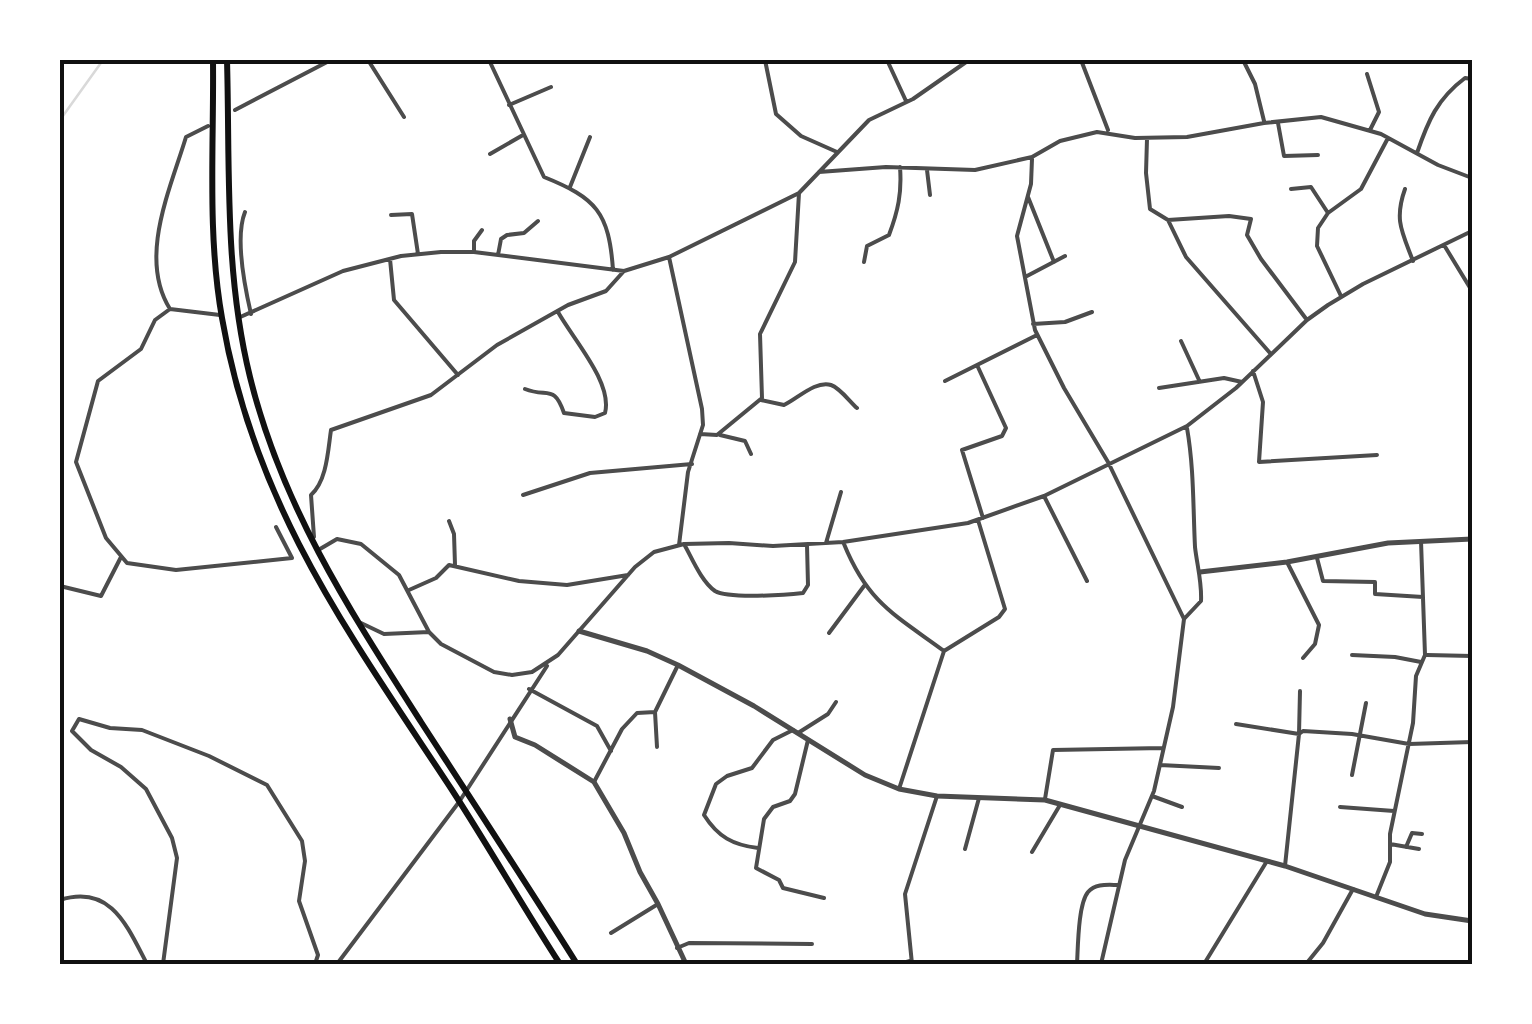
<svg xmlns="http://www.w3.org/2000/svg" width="1532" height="1024" font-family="Cabin,sans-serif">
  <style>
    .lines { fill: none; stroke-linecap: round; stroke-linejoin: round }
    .stream { stroke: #d9d9d9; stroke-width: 2.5 }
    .minor { stroke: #4c4c4c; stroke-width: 4 }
    .tertiary { stroke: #4c4c4c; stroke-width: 5 }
    .trunk { stroke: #111; stroke-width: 6 }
    .neatline { fill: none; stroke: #111; stroke-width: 4 }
  </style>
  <rect width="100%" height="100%" fill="#fff"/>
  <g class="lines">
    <!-- stream -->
    <path class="stream" d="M60,120L103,60"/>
    <!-- minor -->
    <path class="minor" d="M368,60L404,117
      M489,60L544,177C596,198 609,212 613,270
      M765,60L776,114L801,136L837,152
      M887,60L906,101
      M1081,60L1108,130
      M1243,60L1255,84L1264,121
      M1367,74L1379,112L1370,130
      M509,105L551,87
      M235,110L331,60
      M1278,123L1284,156L1318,155
      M208,126L186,137C170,190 138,258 170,309L220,315
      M1147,139L1146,173L1150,209L1168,220L1186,257L1270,353
      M1417,153C1428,121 1437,99 1465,78L1472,79
      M490,154L523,135
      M1032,159L1031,184L1017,236L1035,330L1064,388L1108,462L1184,619
      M927,170L930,195
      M819,172L886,167L975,170L1032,157L1060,141L1097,132L1135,138L1187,137L1264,123L1321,117L1381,134L1438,165L1472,178
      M570,187L590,137
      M1291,189L1311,187L1328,213
      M1405,189C1394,220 1402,232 1413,261
      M1028,197L1054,262
      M245,212C235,237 245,288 251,314
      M391,215L412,214L418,254
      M1168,220L1229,216L1251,219L1247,235L1261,259L1307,320
      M1444,245L1472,291
      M474,252V241L482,230
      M498,255L501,239L507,235L524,233L538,221
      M669,257L702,409L703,425L688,472L679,545
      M390,259L394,300L458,375
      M864,262L867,246L889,235C898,211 902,193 900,167
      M1027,276L1065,256
      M1341,296L1317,246L1318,228L1328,213L1361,189L1388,138
      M170,309L155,320L141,349L98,381L76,462L106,538L127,563L176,570L292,558L276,527
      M238,318L343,271L401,256L441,252H474L624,271L669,257L799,193L869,120L913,99L969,60
      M1033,324L1065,322L1092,312
      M1181,341L1199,380
      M977,365L1006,428L1002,436L962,450L983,518
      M1253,371L1263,402L1259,462L1377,455
      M945,381L1037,335
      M1159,388L1224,378L1242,382
      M525,389C548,398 554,384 564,413L595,417L605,413C613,383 573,339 558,312
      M761,400L784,405C797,399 816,380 831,385C840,388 850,402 857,408
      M700,434L717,435L762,398L760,334L795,262L799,193
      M720,435L745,441L751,454
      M523,495L590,473L692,464
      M1044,496L1087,581
      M449,521L454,534L455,565
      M314,537L311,495C327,481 328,450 331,430L431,395L497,345L568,305L606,291L624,271
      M826,543L841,492
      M684,544C692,558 701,581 715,591C728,599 786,595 803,593L808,585L807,545
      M844,544C868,603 895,615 944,651
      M320,549L337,539L361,544L399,575L429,632L441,644L494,672L512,675L532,672L558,655L635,567L654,552L684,544L729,543L773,546L843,542L968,523L1044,496L1187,426L1236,388L1307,320L1328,305L1363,284L1472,231
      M1317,558L1323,581L1375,582V594L1423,597
      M1287,562L1319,625L1315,644L1303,658
      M60,586L101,596L121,557
      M409,590L436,578L449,565L519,581L567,585L628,575
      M361,623L384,634L429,632
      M829,633L864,586
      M1352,655L1395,657L1421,662
      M1427,655L1472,656
      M529,689L597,726L611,751
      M1236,724L1299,734L1300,691
      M798,733L828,714L836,702
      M808,740L795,794L790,801L773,807L764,819L756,868L779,880L783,888L824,898
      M657,747L655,712L678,665
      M1160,765L1219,768
      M1352,775L1366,703
      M594,782L622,729L637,713L655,712
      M899,789L944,651L999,617L1005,609L978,520
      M1152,796L1182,807
      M1045,799L1053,750L1163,748
      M1340,807L1394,811
      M1390,844L1419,849
      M1406,847L1412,833L1422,834
      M758,848C733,845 718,837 704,815L716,784L727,776L752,768L773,740L793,730
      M965,849L979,798
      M1032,852L1060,805
      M1285,866L1299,734L1303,731L1352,734L1409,744L1472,742
      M1376,897L1390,862V834L1413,723L1416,676L1425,655L1421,541
      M60,900C111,884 127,926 147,964
      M611,933L658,904
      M677,948L689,943L812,944
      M163,964L177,858L172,838L146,789L121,767L91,750L72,731L79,719L110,728L142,730L209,756L267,785L302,841L305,861L299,901L318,955L315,964
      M337,964L459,802L547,666
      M899,964L910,961
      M912,964L905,894L937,796
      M1077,964C1078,948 1078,904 1088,892C1096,883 1108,885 1119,885
      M1101,964L1125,860L1154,791L1173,707L1184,619L1201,601C1202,582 1197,565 1195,547C1193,507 1194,468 1187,428
      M1204,964L1267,861
      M1306,964L1323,943L1353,889"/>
    <!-- tertiary -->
    <path class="tertiary" d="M1200,572L1287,562L1388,543L1472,539
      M579,631L647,651L678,665L754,706L865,775L899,789L937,796L1045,800L1285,866L1425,914L1472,921
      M510,719L515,737L535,745L594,782L624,833L640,872L658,904L686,964"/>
    <!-- trunk -->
    <path class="trunk" d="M213,60C214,145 207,234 222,318C254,506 350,635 452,790C489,847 523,907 560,964
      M227,60C230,167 224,272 250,377C282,507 350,611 421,722C473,802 526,883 577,964"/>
  </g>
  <!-- border -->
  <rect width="1532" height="1024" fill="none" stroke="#ffffff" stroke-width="125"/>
  <rect x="62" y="62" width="1408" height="900" class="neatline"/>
</svg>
